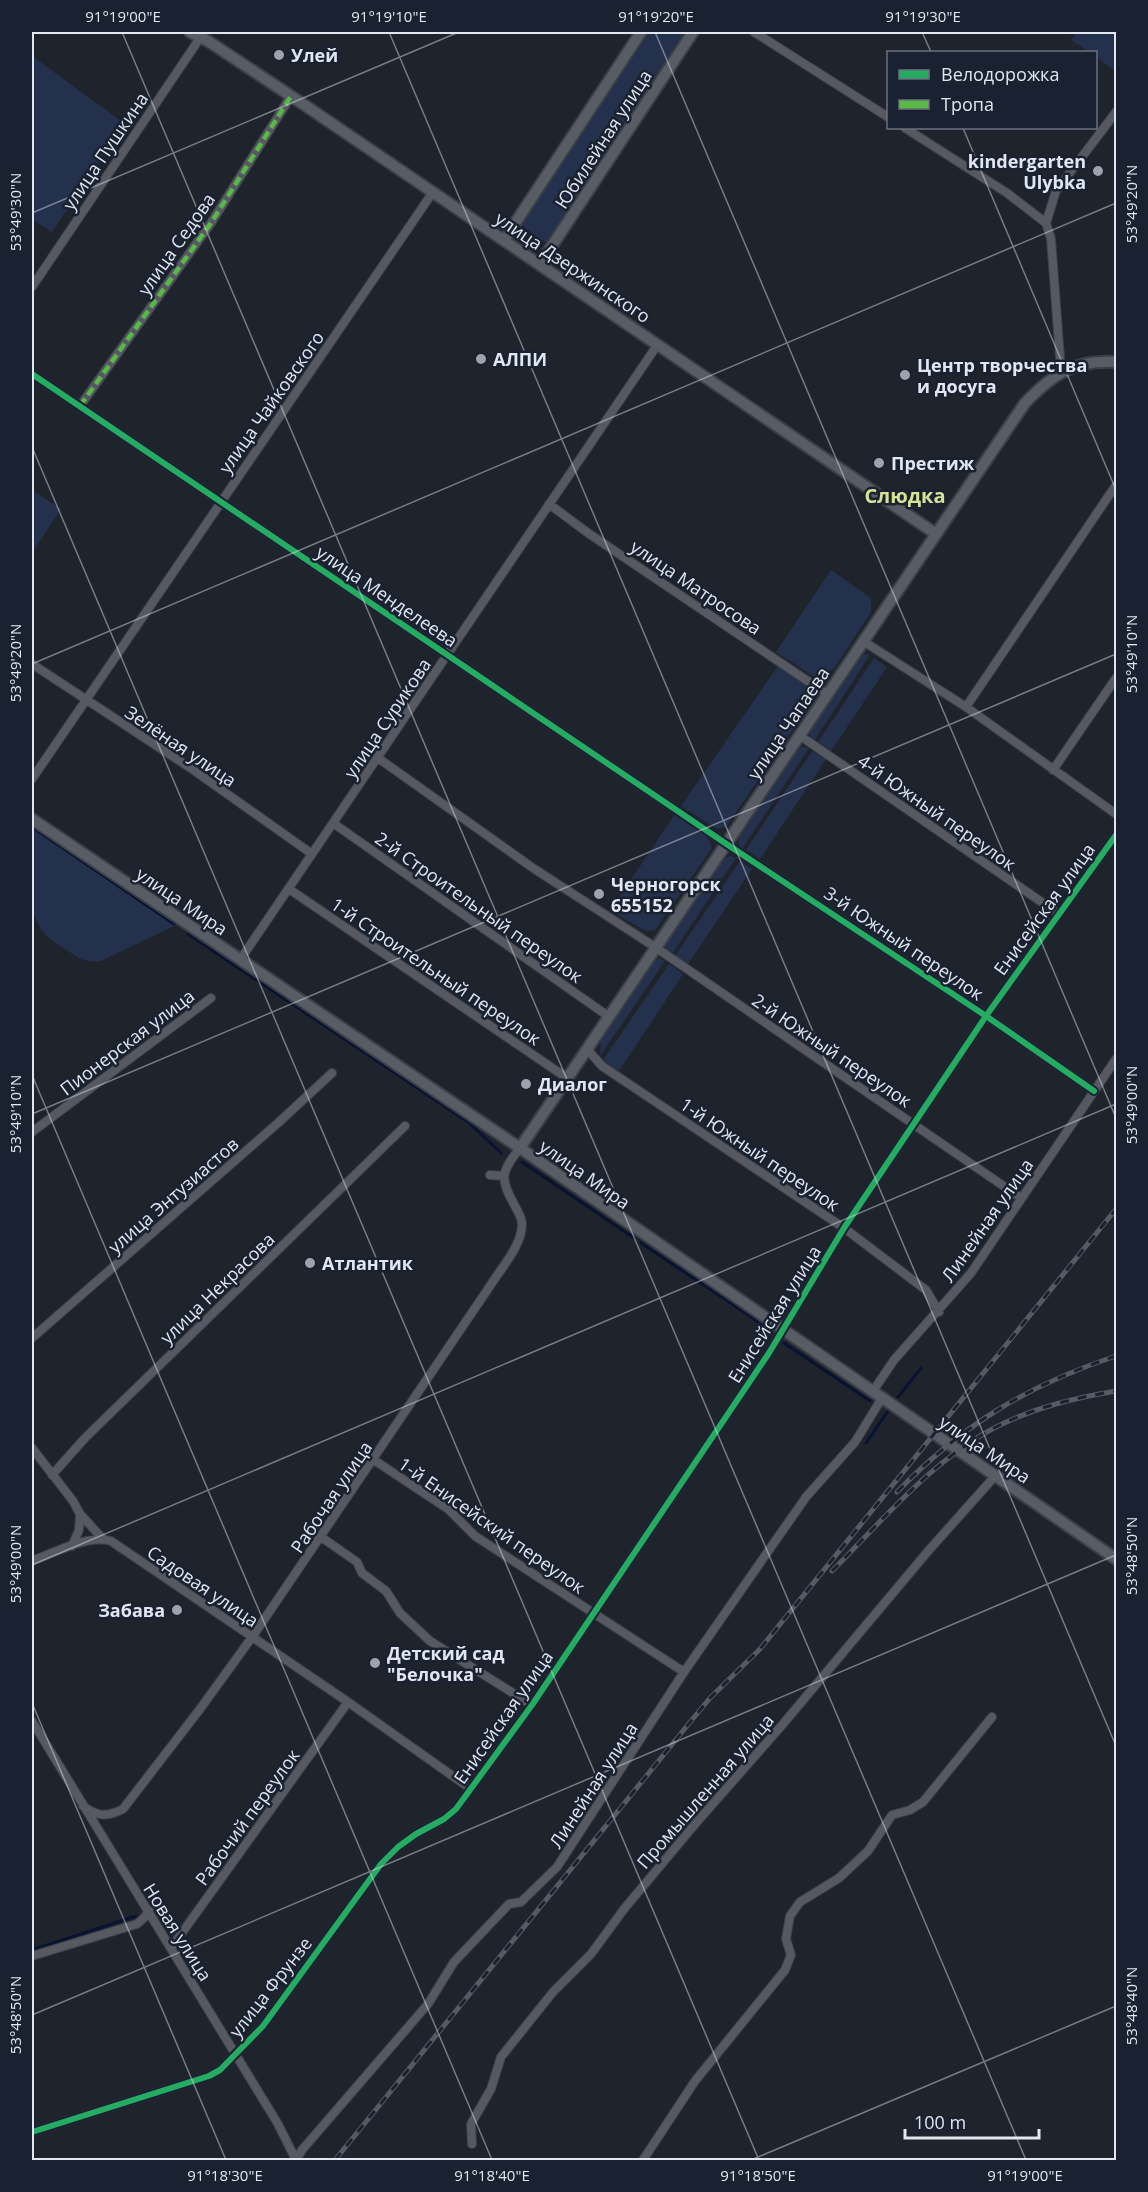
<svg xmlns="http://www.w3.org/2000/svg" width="1148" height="2192" font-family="'Open Sans',sans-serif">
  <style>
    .green { fill: #24314c }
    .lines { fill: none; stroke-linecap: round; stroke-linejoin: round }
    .stream { stroke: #071331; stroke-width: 3 }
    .street-casing { stroke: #3b3f47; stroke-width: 10 }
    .secondary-casing { stroke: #3b3f47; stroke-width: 14 }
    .street { stroke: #565961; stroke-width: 8 }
    .secondary { stroke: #585c64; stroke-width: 10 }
    .rail-casing { stroke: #565a62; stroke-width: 5 }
    .rail { stroke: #1a2231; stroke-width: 3; stroke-dasharray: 9; stroke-linecap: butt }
    .quiet { stroke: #58b947; stroke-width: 4.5; stroke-dasharray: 9 4.5; stroke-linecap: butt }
    .cycleway-casing { stroke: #1a2231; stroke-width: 10 }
    .cycleway { stroke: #26ab63; stroke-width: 6 }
    .ticks { fill: none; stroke: #e1e6f1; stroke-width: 1.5; stroke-opacity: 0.45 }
    .poi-dot { fill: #9da2ac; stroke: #1a2231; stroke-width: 2 }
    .labels { text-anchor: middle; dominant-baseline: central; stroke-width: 5; stroke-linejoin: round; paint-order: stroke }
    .poi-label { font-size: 18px; font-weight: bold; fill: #e1e6f1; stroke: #1a2231; text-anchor: start }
    .street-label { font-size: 18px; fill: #e1e6f1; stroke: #1a2231 }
    .neighbourhood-label { font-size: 20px; font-weight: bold; fill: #d8e295; stroke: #1a2231 }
    .neatline { fill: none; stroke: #e1e6f1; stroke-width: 2 }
    .ticks-label { font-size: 15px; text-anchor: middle; fill: #e1e6f1 }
  </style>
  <rect width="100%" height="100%" fill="#1f232c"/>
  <!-- green -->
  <path class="green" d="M648,32H686L547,244L521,225Z
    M1078,32H1116V72L1096,57V52H1089L1071,40Z
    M32,56L125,124L52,232L35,221L32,225Z
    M32,490L61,509L32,553Z
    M831,570L871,598V612L836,666L825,675L816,678L776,652Z
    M863,654L870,655L814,741L810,736V732Z
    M874,658L887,667L831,751L818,742Z
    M778,666C791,675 810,683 814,699L726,827L717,829L681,806Z
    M804,747L809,748L742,849L738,844L739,837L798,748Z
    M812,751L826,759L760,859L746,850Z
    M675,814C688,823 709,832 712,848L655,930L646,931L610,911Z
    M32,826L176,925L101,961C84,963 78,958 64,948C58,944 50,940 45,934C23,910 31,857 32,826Z
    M730,856L736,858L672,954L666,949L665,945L724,858Z
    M740,861L752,869L688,964L675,956Z
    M660,958L665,961L600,1056L601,1037L654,961Z
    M669,964L683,974L619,1071L603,1060Z"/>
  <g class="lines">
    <!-- stream -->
    <path class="stream" d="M32,827L174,924
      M188,934L468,1122L501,1153
      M522,1162L634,1238
      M641,1243L753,1318L766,1329
      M784,1343L870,1401
      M898,1397L921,1368
      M866,1443L888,1411
      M32,1950L136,1916"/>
    <!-- street casing -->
    <g class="street-casing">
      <path id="street" d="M754,32L888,117
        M905,128L1007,193L1046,223
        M32,287L204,32
        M1061,371L1051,239L1046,223L1056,191L1116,112
        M32,374L725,843L986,1016L1094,1091
        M80,406L211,223L291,96
        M549,504L588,533L827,694
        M863,641L966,707L1116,814
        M32,664L192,769L312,854
        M966,707L1116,485
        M799,735L1059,914
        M378,758L533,868L655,947L1021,1198
        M1053,770L1116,678
        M32,779L433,192
        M333,823L608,1016
        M289,889L567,1078
        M240,960L658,344
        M587,1049L602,1066L844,1228L926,1290L939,1312
        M32,1132L211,998
        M490,1175L503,1176
        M32,1338L278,1123L332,1073
        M873,1391L894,1360L971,1273L1116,1059
        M32,1448L73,1501L80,1514L103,1539
        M374,1460L448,1509L475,1536L684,1672
        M52,1475L85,1438L405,1126
        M321,1537L357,1562L362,1573L386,1591L400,1613L430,1641L532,1705
        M72,1546L79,1530L80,1514
        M32,1561C53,1553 89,1534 111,1541L348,1702L471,1789
        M32,1721L278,2124L296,2160
        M83,1806C98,1817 107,1817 123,1809L200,1709L255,1633L490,1286C501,1268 522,1246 522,1224C522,1218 518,1212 515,1206C500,1179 500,1173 520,1148
        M171,1948L348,1702
        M32,1956L137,1924L145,1917L149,1910
        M32,2132L209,2076L220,2070L263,2026L381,1864L398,1847L416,1834L444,1819L456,1809L532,1705L769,1353L844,1228L986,1016L1116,835
        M472,2144L471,2124L491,2089L501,2057L553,1992L591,1954L624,1909L696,1823L783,1724L929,1550L996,1475
        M296,2160L302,2150L428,2004L454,1962L509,1904L521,1902L557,1867L684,1672L806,1497L855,1442L882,1398
        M643,2160L695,2081L785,1970L791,1955L786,1939L790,1916L800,1902L839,1878L868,1851L892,1815L910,1810L923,1802L992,1717"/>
    </g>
    <!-- secondary casing -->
    <g class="secondary-casing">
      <path id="secondary" d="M190,32L208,41L303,104L936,534
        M504,240L641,32
        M540,264L693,32
        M32,819L520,1148L1116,1559
        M520,1148L1025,403C1054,373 1074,360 1116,362"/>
    </g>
    <!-- street -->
    <use href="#street" class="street"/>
    <!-- secondary -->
    <use href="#secondary" class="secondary"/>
    <!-- rail casing -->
    <g class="rail-casing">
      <path id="rail" d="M897,1492C962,1425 1028,1385 1116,1356
        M832,1571C883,1520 933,1459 998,1426C1036,1407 1075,1398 1116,1391
        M335,2160L691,1721L710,1698L760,1649L1116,1209"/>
    </g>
    <!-- rail -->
    <use href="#rail" class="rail"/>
    <!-- quiet -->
    <path class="quiet" d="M80,406L211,223L291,96"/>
    <!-- cycleway casing -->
    <g class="cycleway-casing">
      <path id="cycleway" d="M32,374L725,843L986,1016L1094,1091
        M32,2132L209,2076L220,2070L263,2026L381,1864L398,1847L416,1834L444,1819L456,1809L532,1705L769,1353L844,1228L986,1016L1116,835"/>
    </g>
    <!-- cycleway -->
    <use href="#cycleway" class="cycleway"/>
  </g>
  <!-- ticks -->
  <path class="ticks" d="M122,32L1026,2160M389,32L1116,1746M655,32L1116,1118M922,32L931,52M963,128L1116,490M32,213L459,32M32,447L759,2160M32,664L1116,203M32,1075L492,2160M32,1114L1116,654M32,1565L1116,1104M32,1703L226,2160M32,2015L1116,1555M751,2160L1116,2006"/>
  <!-- markers -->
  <g class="poi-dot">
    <circle cx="279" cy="55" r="6"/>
    <circle cx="1098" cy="171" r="6"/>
    <circle cx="481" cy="359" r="6"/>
    <circle cx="905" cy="375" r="6"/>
    <circle cx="879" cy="463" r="6"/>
    <circle cx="599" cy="894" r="6"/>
    <circle cx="526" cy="1084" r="6"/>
    <circle cx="310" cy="1263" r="6"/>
    <circle cx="177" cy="1610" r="6"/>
    <circle cx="375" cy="1663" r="6"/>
  </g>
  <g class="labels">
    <!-- poi labels -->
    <g class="poi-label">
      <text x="291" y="55">Улей</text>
      <text x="1086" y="161" text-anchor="end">kindergarten<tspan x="1086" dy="21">Ulybka</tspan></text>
      <text x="493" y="359">АЛПИ</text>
      <text x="917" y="365">Центр творчества<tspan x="917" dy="21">и досуга</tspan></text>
      <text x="891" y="463">Престиж</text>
      <text x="611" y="884">Черногорск<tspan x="611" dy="21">655152</tspan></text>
      <text x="538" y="1084">Диалог</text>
      <text x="322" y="1263">Атлантик</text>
      <text x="165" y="1610" text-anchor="end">Забава</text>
      <text x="387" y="1653">Детский сад<tspan x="387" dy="21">"Белочка"</tspan></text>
    </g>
    <!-- street labels -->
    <g class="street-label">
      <text transform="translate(603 139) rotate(-57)">Юбилейная улица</text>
      <text transform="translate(105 151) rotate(-56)">улица Пушкина</text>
      <text transform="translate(176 244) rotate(-55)">улица Седова</text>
      <text transform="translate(573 267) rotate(34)">улица Дзержинского</text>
      <text transform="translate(271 402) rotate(-55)">улица Чайковского</text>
      <text transform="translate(696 587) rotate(34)">улица Матросова</text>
      <text transform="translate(387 596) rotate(34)">улица Менделеева</text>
      <text transform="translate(387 718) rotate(-56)">улица Сурикова</text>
      <text transform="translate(788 723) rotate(-56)">улица Чапаева</text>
      <text transform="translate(181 746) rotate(34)">Зелёная улица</text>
      <text transform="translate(937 812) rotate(35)">4-й Южный переулок</text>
      <text transform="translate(182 901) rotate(34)">улица Мира</text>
      <text transform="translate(479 907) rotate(35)">2-й Строительный переулок</text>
      <text transform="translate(1044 909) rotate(-54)">Енисейская улица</text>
      <text transform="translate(904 943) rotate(34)">3-й Южный переулок</text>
      <text transform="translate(436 971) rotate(34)">1-й Строительный переулок</text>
      <text transform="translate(127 1042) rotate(-37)">Пионерская улица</text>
      <text transform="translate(832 1050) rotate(34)">2-й Южный переулок</text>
      <text transform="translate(760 1154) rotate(34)">1-й Южный переулок</text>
      <text transform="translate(585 1174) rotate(35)">улица Мира</text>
      <text transform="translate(173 1195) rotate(-41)">улица Энтузиастов</text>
      <text transform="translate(987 1220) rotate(-55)">Линейная улица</text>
      <text transform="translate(217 1288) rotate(-44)">улица Некрасова</text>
      <text transform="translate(774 1314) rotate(-58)">Енисейская улица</text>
      <text transform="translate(985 1449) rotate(34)">улица Мира</text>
      <text transform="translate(331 1497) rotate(-56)">Рабочая улица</text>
      <text transform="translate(492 1525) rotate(35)">1-й Енисейский переулок</text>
      <text transform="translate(203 1586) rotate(34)">Садовая улица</text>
      <text transform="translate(503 1717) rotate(-55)">Енисейская улица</text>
      <text transform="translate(593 1785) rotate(-57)">Линейная улица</text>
      <text transform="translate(705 1791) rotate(-49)">Промышленная улица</text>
      <text transform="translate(247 1817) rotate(-54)">Рабочий переулок</text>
      <text transform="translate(178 1932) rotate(58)">Новая улица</text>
      <text transform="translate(270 1987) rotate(-52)">улица Фрунзе</text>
    </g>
    <!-- neighbourhood labels -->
    <g class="neighbourhood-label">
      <text x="905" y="495">Слюдка</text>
    </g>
  </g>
  <!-- border -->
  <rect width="1148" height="2192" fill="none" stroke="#1a2231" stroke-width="66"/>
  <!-- legend -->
  <rect x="887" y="51" width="210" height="78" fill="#1a2231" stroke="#6a707e" stroke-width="1.5"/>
  <rect x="899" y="70" width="30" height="9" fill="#26ab63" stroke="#6a707e" stroke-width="1.5"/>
  <text x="941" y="81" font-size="18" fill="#e1e6f1">Велодорожка</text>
  <rect x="899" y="100" width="30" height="9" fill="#58b947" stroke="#6a707e" stroke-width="1.5"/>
  <text x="941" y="111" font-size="18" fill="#e1e6f1">Тропа</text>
  <!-- scale -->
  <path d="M905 2129v9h134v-9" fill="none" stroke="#e1e6f1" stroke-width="3"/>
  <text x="914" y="2129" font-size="18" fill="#e1e6f1" stroke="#1a2231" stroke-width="4.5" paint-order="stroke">100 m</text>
  <rect x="33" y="33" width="1082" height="2126" class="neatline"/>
  <g class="ticks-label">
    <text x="123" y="22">91°19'00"E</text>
    <text x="389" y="22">91°19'10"E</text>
    <text x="656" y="22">91°19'20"E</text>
    <text x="923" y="22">91°19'30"E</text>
    <text transform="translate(1132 204) rotate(-90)" y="5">53°49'20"N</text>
    <text transform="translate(16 212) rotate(-90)" y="5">53°49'30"N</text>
    <text transform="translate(1132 654) rotate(-90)" y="5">53°49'10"N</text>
    <text transform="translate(16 663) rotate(-90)" y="5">53°49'20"N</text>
    <text transform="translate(1132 1105) rotate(-90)" y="5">53°49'00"N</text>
    <text transform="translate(16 1114) rotate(-90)" y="5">53°49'10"N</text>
    <text transform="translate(1132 1556) rotate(-90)" y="5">53°48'50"N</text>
    <text transform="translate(16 1564) rotate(-90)" y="5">53°49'00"N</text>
    <text transform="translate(1132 2006) rotate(-90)" y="5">53°48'40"N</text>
    <text transform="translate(16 2015) rotate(-90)" y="5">53°48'50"N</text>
    <text x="225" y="2181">91°18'30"E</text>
    <text x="492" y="2181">91°18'40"E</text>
    <text x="758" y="2181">91°18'50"E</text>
    <text x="1025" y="2181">91°19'00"E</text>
  </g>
</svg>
